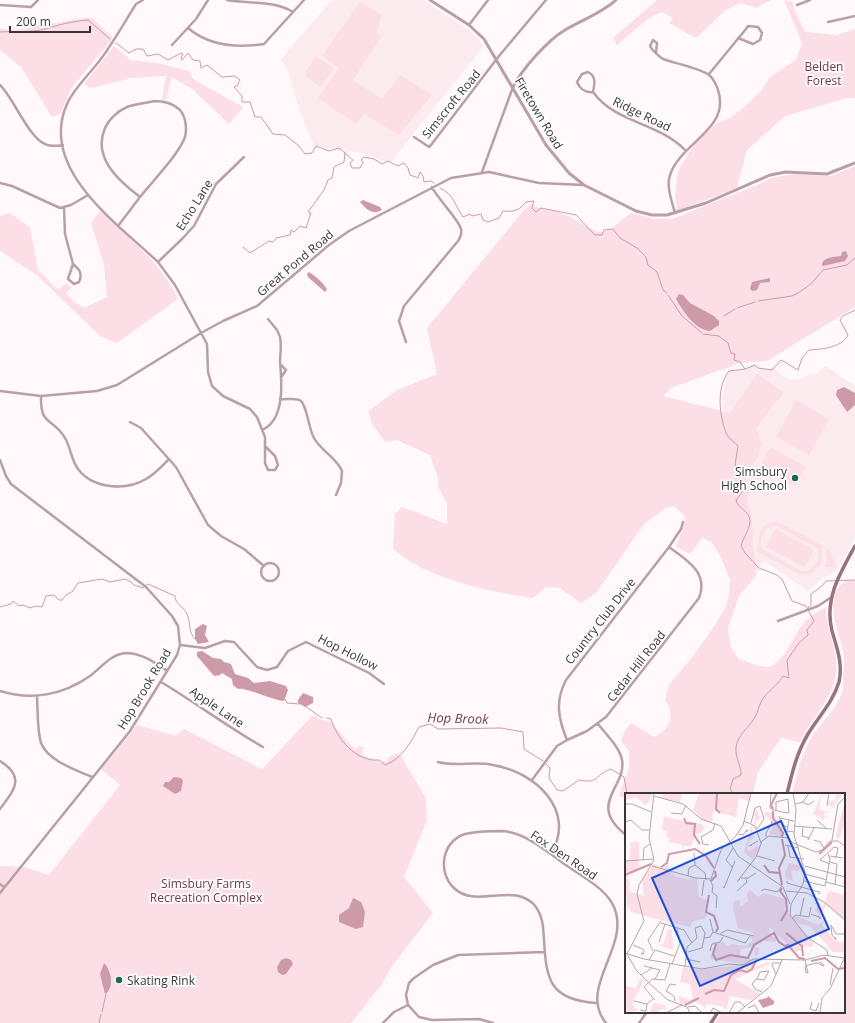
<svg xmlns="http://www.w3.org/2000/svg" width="855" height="1023" font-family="'Open Sans',sans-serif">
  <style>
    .built { fill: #fbebef }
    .green { fill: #fbdee6; fill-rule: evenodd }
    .water { fill: #cd9aa8 }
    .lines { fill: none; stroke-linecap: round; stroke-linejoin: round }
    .stream { stroke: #cd9aa8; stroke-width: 1 }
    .minor { stroke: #b8a0a6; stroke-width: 2.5 }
    .tertiary { stroke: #b8a0a6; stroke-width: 3 }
    .secondary { stroke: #96757d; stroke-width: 3.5 }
    .poi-dot { fill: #216555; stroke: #fff; stroke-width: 1.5 }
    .labels { text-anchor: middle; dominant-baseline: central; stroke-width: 3.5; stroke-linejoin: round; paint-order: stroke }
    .park-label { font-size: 12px; fill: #76354b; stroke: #fff }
    .street-label { font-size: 12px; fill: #383636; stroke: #fff }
    .poi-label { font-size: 12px; fill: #383636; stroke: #fff; text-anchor: end }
    .water-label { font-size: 13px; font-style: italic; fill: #77364c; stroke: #fff }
    .inset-river { fill: none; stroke: #cd9aa8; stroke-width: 2 }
    .inset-road { fill: none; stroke: #afabac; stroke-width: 1 }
    .view { fill: #1d4ed8; fill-opacity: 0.15; stroke: #1d4ed8; stroke-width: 2 }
    .inset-edge { fill: none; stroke: #383636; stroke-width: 2 }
  </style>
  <rect width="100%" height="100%" fill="#fff9fb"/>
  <!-- built -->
  <path class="built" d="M332,0H423L469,30L484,46L390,163L362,153L314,146L300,112L288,72L281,59Z
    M754,365L759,369L774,368L787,379L797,380L812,374H817L825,366L855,386V538L836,572L824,577L808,591L764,561L754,573L724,417L723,396L725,379L730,371L743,369Z"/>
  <!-- green -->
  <path class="green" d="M657,0H771L756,8L740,3L726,10L696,38L669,23L673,18L661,12L649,18L617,45L613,38Z
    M784,0L793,2L795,12L805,32L837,35L855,29V98H847L785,116L747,150L737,188L677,211L675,195L677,176L680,167L694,145L717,123L728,119L740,111L762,90L770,77L796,60L802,43Z
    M360,2L382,15L377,32L381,37L353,80L382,99L400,75L432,95L399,135L364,114L356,124L318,98L339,68L322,56Z
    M83,18H92L113,38L72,87L60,114L52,117L21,67L0,50V29L17,30Z
    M114,46L130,60L157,63L189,71L193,79L243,107L229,124L192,89L172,77L166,100L162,99L166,76L131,78L91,88L84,84Z
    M316,56L334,68L321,87L306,77V71Z
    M855,166V307L767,361L740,363L671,388L663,396L730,413L757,374L783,392V395L772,406L756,429L762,444L757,459L746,472V479L749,492L747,502L752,517L753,548L757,568L756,576L739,596L728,629L731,647L739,659L758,666L770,667C787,657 789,644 800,628C806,619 817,612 826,607C825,626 835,642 836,662C839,694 813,715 800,742C793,742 788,738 781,738L758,772L753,794H626V799L619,796L629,767V751L621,741L625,731L631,723L654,737C670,730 676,715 665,700L669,685L694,655L715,625L726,606L729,595L730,580L720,555L711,542L702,538L690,554L676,547L686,517L675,507H667L644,524L596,593L581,603L560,588L546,587L533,598C494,593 420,577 393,548L395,514L402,507L447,524V504L439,488L437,475L430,455L397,440L385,442L372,424L368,411L397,390L437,374L427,328L524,210L531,204C538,210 556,210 566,215C573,218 594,232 599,232C610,233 622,219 631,213L654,219H672L755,186L771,178L794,174L831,176Z
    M100,211C128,238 162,263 178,299L117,343L100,336L37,275L0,251V216L9,213L30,227L38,270L58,290L66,283L72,288L66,293L73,301L84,308L107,297L104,265L91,223Z
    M796,400L829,419L809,455L776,437Z
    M770,447L806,467L795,486L760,467Z
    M773,522L780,523L823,546C821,550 823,554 822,559C820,569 811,576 800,574L756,551C762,540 754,527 773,522ZM775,525L817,548C822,558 814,573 801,571L762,549C758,539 764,527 775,525Z
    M775,529L814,550L805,567L766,547Z
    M827,549H828L837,567H826Z
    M848,580L855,581V1023H715L722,1012H844V794H792C797,775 801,754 812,737C820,724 842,703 843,688C843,681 844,664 844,658C842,634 818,595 848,580Z
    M312,716H317L318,719L330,721L355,750L359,746L364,747L361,754L376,761L387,762L389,757L399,753L426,798L427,820L404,877L433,913L392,966L382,984L351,1023H0V866L24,867L49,875L120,785L101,769L137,725L176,736L184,729L262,769Z"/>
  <!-- water -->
  <path class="water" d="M363,200L380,207L382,210C372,215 367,210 360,202Z
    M846,251L848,256L845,261L823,266L822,265C823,257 834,257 841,256L842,252Z
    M308,272C314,274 323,283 327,289L325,292L309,278L307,275Z
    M770,278V282L760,283L757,290L753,291L750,289L752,282Z
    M679,294L683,295L690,303L714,316L719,321V325L710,331C695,330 683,311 676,299Z
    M844,387L855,393V405L847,412L836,395L837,390Z
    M203,624L207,626L205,635L209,642L198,644L195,639V629Z
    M202,651L213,658L221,659L224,662L231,664L235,674L248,678L254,683L270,681L286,686L288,690L284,701C274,701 246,687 238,689L233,685L232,679L222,673L220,675L214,676L197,656V652Z
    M303,693L313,697V703L305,707L298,703V700Z
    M174,777L181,778L183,781L181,791L175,794L163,786L165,782H169Z
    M353,898L361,902L365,912L363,927L356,929L339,922V915L349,908Z
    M286,958L291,960L293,964L286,974L282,975L278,972L277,967L281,960Z
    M104,963C111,969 115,988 105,994L100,974Z"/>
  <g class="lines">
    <!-- stream -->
    <path class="stream" d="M0,32C14,31 30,33 45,29C58,25 73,21 88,20L110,39
      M116,43L129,53L136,49H143L147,56L158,54L168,60L181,53L183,54L181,57L182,60L188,53L193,60L200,61L201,68L207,65L222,77L235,76L240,80L237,86L234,87L242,96V102H250L255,117H261L273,134L285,135L298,145L305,154L312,153L316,146L329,151L339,148L353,160L350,163L352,168H360L363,162L361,160L364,157L374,159L382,164L388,161L398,166L404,163L408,168L410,175L418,178L420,172L423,176L424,182L431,181L434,183
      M440,188C455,195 454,205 463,217L470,214L472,216L481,214L483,220L488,222L499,218L503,211C514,212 519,211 526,202L534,201L532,208L536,212L541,208L576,215L595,235H602L604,230L613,229L620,238L637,248L646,257L648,265L657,272L663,290L667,293
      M243,247L250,253L269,241L273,242L276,238L290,235L291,230L294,232L300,226L306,228L311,213L308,212L324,190L328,180L332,178L334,167L344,162L345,152
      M668,295L682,316L702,333
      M758,301L792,296L798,293L811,284L823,270L847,265L855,258
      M737,308L755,302
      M724,316L735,309
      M703,334L719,336L728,343L731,353L735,354L734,360L740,362L745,369
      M0,607L11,604L13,601L19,606L23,605L30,608L36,606L42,607L46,596L54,595L59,600H62L66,595L73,591L78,583L102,579L110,582L125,579L131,582L134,585L143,588L148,584L175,596C175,604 184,607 187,614C191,623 188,632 195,639
      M808,608L811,605V594L822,586L826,581L855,580
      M285,699L287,703L299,704
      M305,706L322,718
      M327,718L331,719C337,739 356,762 379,760L385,765C402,759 411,742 419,727L430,724L438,729L501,728L523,732L524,749L543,761
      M546,764L550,768L549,778L557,790L563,791L579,780C600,784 594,775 611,769L624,777L627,794
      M733,794L730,789L733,779L741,775C741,765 735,758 736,747C738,733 752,726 757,713C759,707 760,703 764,697C770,690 779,683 783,676L789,678L787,660L799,643L808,635L807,630L814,621L806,606L792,601L782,579L777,575L759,568L745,553L741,546C743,538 750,529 750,521C750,511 737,508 736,500L743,491L735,465L738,446C735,442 729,439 727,435C719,417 716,387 729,371L745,369L755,365L758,368L772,370L781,360L798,370L802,358L809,350C823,349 841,348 848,335L840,320L843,316L855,310
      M102,1012L106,994
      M99,1023L101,1014"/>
    <!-- minor -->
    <path class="minor" d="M143,0L136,4C124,23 113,43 100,60C89,75 74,88 67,104C38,169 118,224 158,262L175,285L207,344L208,372L212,386L223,396L250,409L257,417L265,437V463L268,470H275L278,465L275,456L266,447
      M227,0C249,4 274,0 293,12
      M0,5L31,7L38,0
      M797,5L810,0
      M828,22L855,16
      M469,25L488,0
      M188,28C209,46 237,48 264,44L304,0
      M172,45L196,19L208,0
      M656,53L657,43L653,40L650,46C653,52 658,55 663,59C674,63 702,69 709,75C713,78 717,86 718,90C731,129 681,142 670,175C666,186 672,202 675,213
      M709,74L746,29L748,26L758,27L762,33L760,40L753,44L738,38
      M0,85C14,99 29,138 45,144C50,147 57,146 63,145
      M593,92C586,93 580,89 577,82L582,74L588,72C596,76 595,83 593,92C615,123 658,122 685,150
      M154,101C164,101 173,103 180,110C186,117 187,129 185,137C179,154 152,182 140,197C119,181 92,158 105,128C109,119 118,111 127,107C136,104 146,103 154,101Z
      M414,137L429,147L431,145L499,56L546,0
      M482,172L513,87
      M0,183L12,186L60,208L71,205L88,195
      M64,207L65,234L73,264L68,279L74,284L79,282C83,273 79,269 73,264
      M118,226L140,197
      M158,262L182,239L194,226L216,184L244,157
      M406,342L399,321L404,306L458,241C460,238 462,233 461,229C459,220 437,198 432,187
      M281,365L286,370L282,376
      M0,391L41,396L97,391L117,385L201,333L223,321L257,306L329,245L349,231L451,178L489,172L539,183L584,185
      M41,396C40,427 53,417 65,438C71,448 71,460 78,469C93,489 126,491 146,479C155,474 162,466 169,459
      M280,399C285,400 298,397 301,401C307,406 309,430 314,438C321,451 337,458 342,471L341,483L336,495
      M130,422L141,428L176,467L208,525L221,536L244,549L264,566
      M262,430C285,420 282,383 280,362C280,354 282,346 280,337L277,330L268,319
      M0,460L6,476L11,484L146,587L172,616L178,626L180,645L177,655L130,731L0,893
      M261 572a9 9 0 1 1 18 0a9 9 0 1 1-18 0Z
      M778,621L818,606L830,598
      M180,645L205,648L225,641L234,642L257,667L267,670L277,667L288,651L306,642L369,673L384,684
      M161,682C196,703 228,727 263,747
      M0,691C31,701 63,695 90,676C102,667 111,654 126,653C142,653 155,663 167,671
      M37,697C38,711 37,729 41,743C48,761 76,770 92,777
      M598,724C606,734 620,748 622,760C627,787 586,804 626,835
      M567,740C558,718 555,701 566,680L669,547L681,529L683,522
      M0,761C26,777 14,790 0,809
      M438,762C455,767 475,761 493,765C535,772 577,810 551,854
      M532,780L557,746L567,740L587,731L606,717L699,598C709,573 687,560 669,547
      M0,884L4,887
      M596,1003C550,1000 546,980 544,939C543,927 543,917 536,907C515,880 476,910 454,888C437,872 442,841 465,834C477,831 490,831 502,831C524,832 545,850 563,863C578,874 602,886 612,903C635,944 576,986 606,1023
      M383,1023L394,1012L408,1005
      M493,1023L479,1019L432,1020L419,1017L408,1005L406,995L409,983L414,978L433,965L458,955L544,952
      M639,1023L647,1012"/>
    <!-- tertiary -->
    <path class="tertiary" d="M430,0L469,25L484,39L546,145L569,173L584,185L636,211L652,215H667L706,203L770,175L786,172L827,174L855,163
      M513,87C522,69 548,40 565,30C582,20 602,13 616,0"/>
    <!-- secondary -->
    <path class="secondary" d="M787,794C792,773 797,752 808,734C819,716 833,702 839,682C843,664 837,648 832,631C824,599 840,573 855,546
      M711,1023L718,1012"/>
  </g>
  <!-- markers -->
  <g class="poi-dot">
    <circle cx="795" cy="478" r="4"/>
    <circle cx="119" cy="980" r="4"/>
  </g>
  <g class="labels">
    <!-- park labels -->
    <g class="park-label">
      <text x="824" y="66">Belden<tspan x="824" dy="14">Forest</tspan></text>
      <text x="206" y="883">Simsbury Farms<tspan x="206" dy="14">Recreation Complex</tspan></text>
    </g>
    <!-- street labels -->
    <g class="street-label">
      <text transform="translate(451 104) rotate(-51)">Simscroft Road</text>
      <text transform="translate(539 113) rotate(59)">Firetown Road</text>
      <text transform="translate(642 114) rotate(26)">Ridge Road</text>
      <text transform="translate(194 205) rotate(-58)">Echo Lane</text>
      <text transform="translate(295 263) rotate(-40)">Great Pond Road</text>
      <text transform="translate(600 621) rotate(-52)">Country Club Drive</text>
      <text transform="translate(348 652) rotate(27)">Hop Hollow</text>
      <text transform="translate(636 666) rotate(-52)">Cedar Hill Road</text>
      <text transform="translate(144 689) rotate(-59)">Hop Brook Road</text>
      <text transform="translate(217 707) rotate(34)">Apple Lane</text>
      <text transform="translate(564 855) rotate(34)">Fox Den Road</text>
    </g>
    <!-- poi labels -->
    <g class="poi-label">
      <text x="787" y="471">Simsbury<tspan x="787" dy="14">High School</tspan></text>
      <text x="127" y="980" text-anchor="start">Skating Rink</text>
    </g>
    <!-- water labels -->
    <g class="water-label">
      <text transform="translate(458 718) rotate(2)">Hop Brook</text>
    </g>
  </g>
  <!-- overview -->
  <g transform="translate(625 793)">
    <rect width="220" height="220" fill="#fff9fb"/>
    <path d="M0,0H27V3L21,12L12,5L0,7ZM38,0H57L55,9L36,5ZM74,0H126L123,8L114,5L111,24L88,18L87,30L78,27L68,17ZM212,0L216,3L203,20H198L201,24L198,26L188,21L196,2L202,3L196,4L194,17L203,19L207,14L203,11L205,8H210ZM220,8V30L214,46L211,44L212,38ZM132,16L135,25L127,34L129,45L124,48L122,56L125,58L135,52L128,67L119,59L126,34L130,28L129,21ZM141,19L149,20L159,41L157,44L144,41L150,31L139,21ZM39,24L77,31L79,34L83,29L76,40H72L66,53H59L57,59L58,52L43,49L45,45L41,44L42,38L37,36ZM6,49H14V73L18,75L1,81L5,90L4,98L19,103L17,88L28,71L36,74L43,72L49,83L64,87L65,84L72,86L74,104L84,108L81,117L84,120L79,126L68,128L65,134L20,123L6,119L3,114L2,119L0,68L4,67ZM164,70L176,73L173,78L166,77L168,88L161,86L160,80ZM125,97L133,104L139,100L160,106V117L189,150L187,154L177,153V157L171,159L144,134L145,143L151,144V149L138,148L129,154L134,155L133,162L130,164L129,154L116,156L115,162L126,166L119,171L85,166L90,151L99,148L101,153L107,151L120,153L128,148L125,144L129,143V140L113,135L108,116L109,108L115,107V114L123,108L122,101ZM204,98L220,102V136V127L201,112L197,120L200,126L190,118L192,112L185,108L198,113ZM172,123L193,132L200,127L197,131L199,135L209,147L220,150V159H208L185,133L174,131L167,125ZM43,136L47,137L48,157L36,153L34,151L38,152ZM126,167H131L128,175L143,169L146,170L110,186L135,201L127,207L105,203L101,217L97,213L81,211V215L68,207L39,220L55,212L54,203L64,207L68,205L65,191L55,189L58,174L75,177L112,172ZM15,185L18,189L7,211L13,218L2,219L0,192L11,196ZM28,210L41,212L40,216L33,217L34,220H25Z" fill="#fbdee6"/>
    <path d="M143,203L149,208V211L138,215L133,207L142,205Z" fill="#cd9aa8"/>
    <path class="inset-river" d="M92,0L91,16L95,20M148,16L146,12L152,0M148,18V25L158,40L157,44M59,25L61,30L70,31L69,42L75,51M194,61L207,49M139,72L144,79L155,80M36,74L42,70L44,61L70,56L81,63L89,75M0,82L26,71M86,88L91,83L90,78M157,92L154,75L160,62L157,46M84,102L81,119L89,123L93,135L91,139M156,128L162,118L161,106L155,98L157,95M161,140L177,153L178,163M91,151L88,161L91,167L105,162L123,165L129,152L149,140L154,149L160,153L163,152L174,165L180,166M186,168L200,165L213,176L220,175M80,201L89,197L99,198L106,182L115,177L122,179L127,176L131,168M60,212L74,205"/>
    <path class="inset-road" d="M29,0L24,45L29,67L14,92L12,101L19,128L2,161L11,177L25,191L43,207L62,214L65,220M146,0L145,15L149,17L157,19L163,20H164L163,6L151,9V17M168,0L171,17L169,42L180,79L178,91L166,111L165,122L182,144L202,157L203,163M29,3L58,11L76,26L96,33L113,63L158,94L165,111M178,9L183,12L189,8M0,11H7L26,19M170,11L178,9L184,0M202,13L204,0M46,20L57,21L61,12M154,23L157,32L163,34M155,25L169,28M164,27L162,38L169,39M192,27L201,35M119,28L130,33L136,50M0,29L6,27L17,37H24M126,30L130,15L135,13L139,26L132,36M169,33L207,36M178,34L177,43L184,45M113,41L118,42L122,37H123L121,39M141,44V40L147,30V28L146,31M183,47L189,35M189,47L195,49L199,55M207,47L213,11L220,4M84,52L78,51L76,44L88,37L90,30M127,52L124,53L133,48M160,52L174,55M163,53L165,64L179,66M69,60L70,72L80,80L81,87M132,63L150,68M205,63L218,65M18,67L19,55L25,51M0,68L29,66M205,69L212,71L210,92M205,71L195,67L209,54L213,55L211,65M27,73L71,85L86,86L96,57L111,43L118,32L126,0M180,73L220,84M108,75L101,67L108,55M180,81L202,87M63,83L64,75L70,72M116,85H123L131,80M115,86L112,89L131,64L137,48L144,43L163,45L168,50L191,59L197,57L205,48H213L220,53M85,87L88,93L87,99L92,103L91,115M162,88V90L194,99L195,101L193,98M179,88L200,93L205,66L203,61M201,89L220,94M99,93V95L110,68M112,98L122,89L121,86M136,98L140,96L152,99L157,93M161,98L182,100L199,109L220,127M77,103L79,87M186,121L194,124H195V126L193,123M175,123L179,105L178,108M167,125L171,122L184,124L186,114M36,130L59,137L67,150M88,139L120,150L125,143M95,141L102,137L129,143M210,144L211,147L207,142L206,132L211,141H220M79,145L85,144L88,139L85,126M34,149L40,131M8,152L18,156L19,158V159L18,160V161H16L18,160M28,158L23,147L36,128M85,158L87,151L95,149L98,144M0,160L19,166L77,176L104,171L118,172L128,166L180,167L199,162L219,165M61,166L75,169M24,167L30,157L49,163M180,167L183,180M47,171L55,150L52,136M19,173L35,177L30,186M60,174L62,154L72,145L70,135L76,133L80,140L77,155L63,159M183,180H181L180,173L191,170H197L199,173L194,171M151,181L147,172L148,170H156M16,182L27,175M132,186L135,179L144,178L139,187L131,186L127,191L130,196L137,199M205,192L208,175M30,207L19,194L27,186L40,187L45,171M9,208L22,211L28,206M50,208L49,203L41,198L45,191L51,192M187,209L185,216L191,218L194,210M63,214L70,213L77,220M123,215L130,212L134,220M15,217L21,218L22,211M41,220L57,212M85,220L88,215L97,220M104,220L110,209H115L120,214M112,220L146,193L157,167M195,220L197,205L205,196L220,164"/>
    <path class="view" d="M156,28L204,136L75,193L27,85Z"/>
    <rect width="220" height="220" class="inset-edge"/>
  </g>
  <!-- scale -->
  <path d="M10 26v6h80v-6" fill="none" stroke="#383636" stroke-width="2"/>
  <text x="16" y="26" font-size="12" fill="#383636" stroke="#ffffff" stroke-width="3" paint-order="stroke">200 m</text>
</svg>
